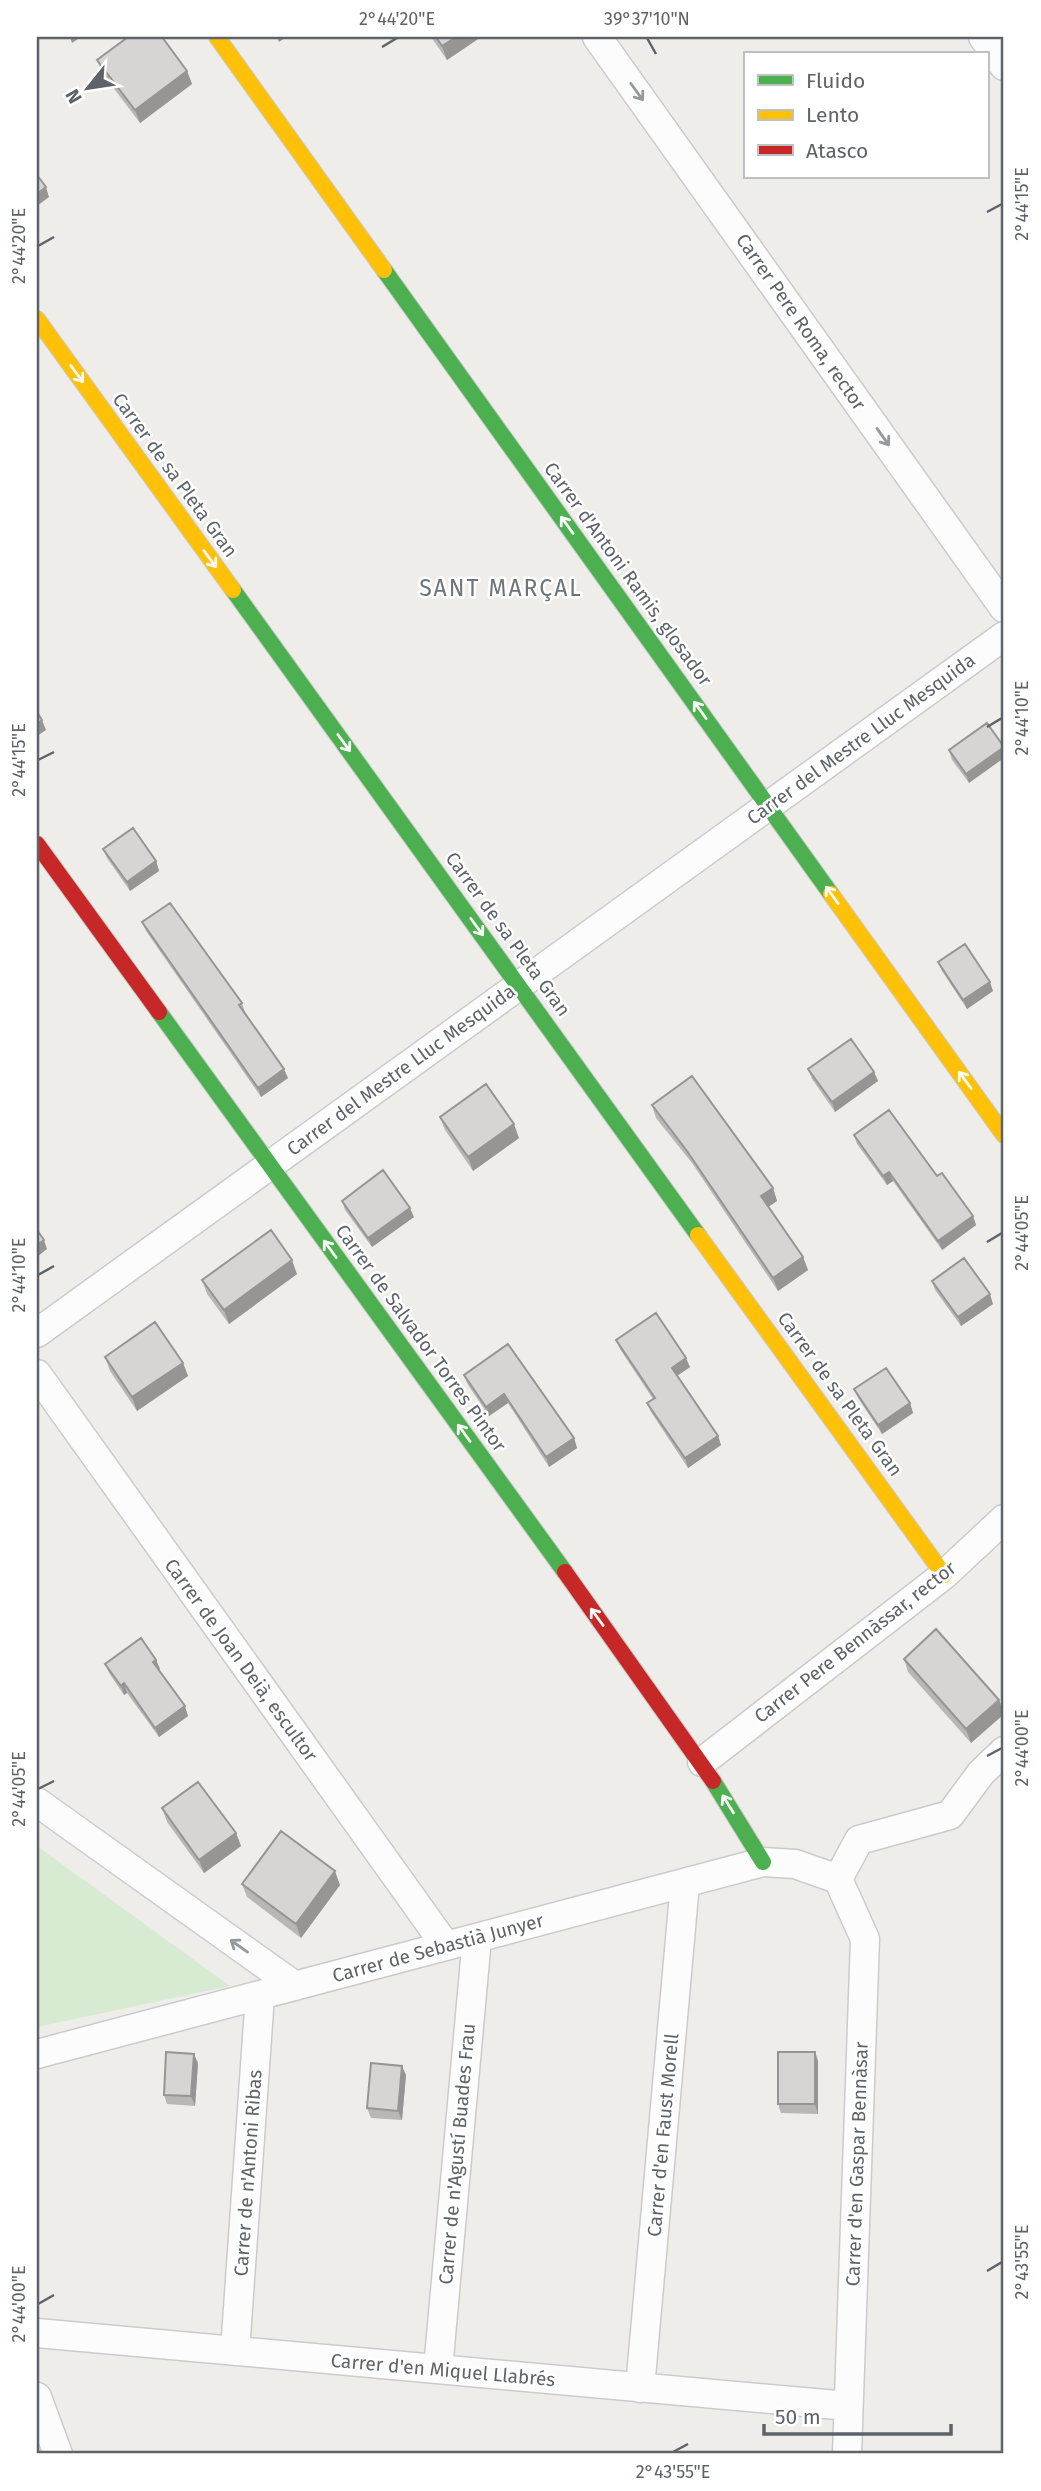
<svg xmlns="http://www.w3.org/2000/svg" width="1041" height="2491" font-family="'Fira Sans',sans-serif">
  <style>
    .green { fill: #d7ebd3 }
    .lines { fill: none; stroke-linecap: round; stroke-linejoin: round }
    .street-casing { stroke: #cbcbcb; stroke-width: 31 }
    .fast-casing { stroke: #c9caca; stroke-width: 18 }
    .slow-casing { stroke: #c9caca; stroke-width: 18 }
    .jam-casing { stroke: #c9caca; stroke-width: 18 }
    .street { stroke: #fcfcfc; stroke-width: 28 }
    .fast { stroke: #4caf50; stroke-width: 16 }
    .slow { stroke: #ffc107; stroke-width: 16 }
    .jam { stroke: #c62828; stroke-width: 16 }
    .wall { fill: #b8b7b5 }
    .shaded-wall { fill: #969594 }
    .building { fill: #d6d5d3; stroke: #969594; stroke-width: 2 }
    .oneway { stroke: #95999c }
    .oneway2 { stroke: #f6fbf6 }
    .ticks { fill: none; stroke: #5d6368; stroke-width: 2.5 }
    .labels { text-anchor: middle; dominant-baseline: central; stroke-width: 5; stroke-linejoin: round; paint-order: stroke }
    .street-label { font-size: 19px; fill: #5d6368; stroke: #fff }
    .quarter-label { font-size: 23px; letter-spacing: 2px; fill: #6e757a; stroke: #fff }
    .neatline { fill: none; stroke: #5d6368; stroke-width: 2.5 }
    .ticks-label { font-size: 18px; text-anchor: middle; fill: #5d6368 }
  </style>
  <rect width="100%" height="100%" fill="#eeede9"/>
  <!-- green -->
  <path class="green" d="M37,1846L230,1986L37,2027Z"/>
  <g class="lines">
    <!-- street casing -->
    <g class="street-casing">
      <path id="street" d="M597,37L1004,608
        M983,37L1004,66
        M37,1333L1004,636
        M37,1374L446,1946
        M702,1762L944,1575L1004,1519
        M37,1802L295,1986
        M838,1879L865,1939L847,2454
        M838,1879L859,1840L950,1815L981,1773L1004,1751
        M37,2054L763,1862L795,1864L838,1879
        M37,2333L848,2406
        M235,2351L260,1995
        M438,2369L477,1938
        M640,2388L685,1883
        M37,2397L58,2454"/>
    </g>
    <!-- fast casing -->
    <g class="fast-casing">
      <path id="fast" d="M384,270L831,894
        M233,590L698,1235
        M159,1012L565,1572
        M713,1781L763,1862"/>
    </g>
    <!-- slow casing -->
    <g class="slow-casing">
      <path id="slow" d="M217,37L384,270
        M37,319L233,590
        M831,894L1004,1135
        M698,1235L944,1575"/>
    </g>
    <!-- jam casing -->
    <g class="jam-casing">
      <path id="jam" d="M37,844L159,1012
        M565,1572L713,1781"/>
    </g>
    <!-- street -->
    <use href="#street" class="street"/>
    <!-- fast -->
    <use href="#fast" class="fast"/>
    <!-- slow -->
    <use href="#slow" class="slow"/>
    <!-- jam -->
    <use href="#jam" class="jam"/>
  </g>
  <!-- wall -->
  <path class="wall" d="M431,37H481L447,60Z
    M97,60L187,71L192,84L140,123L102,73Z
    M1004,747L969,783L952,760L949,750Z
    M103,849L156,861L159,871L130,891L107,858Z
    M142,922L242,1003L245,1012L244,1013L288,1078L261,1097L146,931Z
    M938,962L993,991L967,1009L942,971Z
    M808,1069L874,1072L878,1081L835,1112L812,1079Z
    M652,1105L773,1188L777,1201L768,1207L803,1257L808,1270L778,1291L692,1163L656,1118Z
    M440,1117L519,1138L473,1171L445,1130Z
    M854,1135L937,1176L973,1216L976,1225L942,1250L893,1181L887,1185L857,1144Z
    M342,1201L414,1217L372,1247L345,1210Z
    M297,1274L229,1324L207,1294L202,1280Z
    M932,1281L993,1304L961,1326L935,1290Z
    M616,1340L690,1367L677,1376L718,1436L721,1445L688,1468L651,1412L647,1403L653,1399L620,1349Z
    M508,1344L574,1438L577,1448L549,1467L508,1403L489,1416L468,1385L464,1375Z
    M105,1357L183,1363L188,1376L137,1411L110,1371Z
    M854,1389L910,1403L913,1413L882,1434L858,1398Z
    M904,1659L999,1700L1004,1714L971,1743L908,1672Z
    M156,1660L160,1669L158,1670L188,1716L159,1737L127,1693L124,1695L109,1673L105,1664Z
    M162,1808L236,1833L241,1846L204,1873L167,1822Z
    M242,1884L340,1885L301,1938L247,1897Z
    M815,2052L818,2061V2114L781,2113L778,2104Z
    M198,2063L195,2106L167,2104L164,2095Z
    M406,2075L402,2120L371,2118L367,2108Z"/>
  <!-- shaded-wall -->
  <path class="shaded-wall" d="M70,37H81L72,43Z
    M277,37H286L279,42Z
    M456,37H481L447,60L442,46Z
    M187,71L192,84L140,123L135,110Z
    M46,187L49,197L37,206V194Z
    M42,720L46,730L37,736V724Z
    M1004,747V758L969,783L966,774Z
    M156,861L159,871L130,891L127,882Z
    M990,982L993,991L967,1009L963,1000Z
    M284,1069L288,1078L261,1097L258,1088Z
    M874,1072L878,1081L835,1112L832,1102Z
    M514,1124L519,1138L473,1171L468,1157Z
    M889,1172L893,1181L887,1185L883,1176Z
    M773,1188L777,1201L765,1209L761,1196Z
    M410,1208L414,1217L372,1247L368,1238Z
    M973,1216L976,1225L942,1250L938,1241Z
    M44,1240L47,1249L37,1257V1245Z
    M803,1257L808,1270L778,1291L773,1278Z
    M292,1260L297,1274L229,1324L224,1310Z
    M990,1294L993,1304L961,1326L958,1317Z
    M686,1358L690,1367L675,1377L672,1368Z
    M183,1363L188,1376L137,1411L132,1397Z
    M504,1394L508,1403L489,1416L486,1407Z
    M910,1403L913,1413L882,1434L878,1425Z
    M718,1436L721,1445L688,1468L685,1458Z
    M574,1438L577,1448L549,1467L546,1457Z
    M156,1660L160,1669L156,1672L153,1662Z
    M124,1683L127,1693L124,1695L121,1686Z
    M999,1700L1004,1714L971,1743L966,1729Z
    M185,1706L188,1716L159,1737L155,1728Z
    M236,1833L241,1846L204,1873L199,1860Z
    M335,1871L340,1885L301,1938L296,1924Z
    M815,2052L818,2061V2114L815,2104Z
    M194,2054L198,2063L195,2106L191,2096Z
    M402,2066L406,2075L402,2120L398,2111Z"/>
  <!-- building -->
  <path class="building" d="M128,37H162L187,71L135,110L97,60Z
    M436,37H456L442,46Z
    M37,175L46,187L37,194Z
    M37,712L42,720L37,724Z
    M987,723L1004,747L966,774L949,750Z
    M133,828L156,861L127,882L103,849Z
    M170,903L242,1003L239,1005L284,1069L258,1088L142,922Z
    M965,944L990,982L963,1000L938,962Z
    M851,1039L874,1072L832,1102L808,1069Z
    M692,1076L773,1188L761,1196L803,1257L773,1278L687,1151L652,1105Z
    M486,1084L514,1124L468,1157L440,1117Z
    M889,1110L937,1176L942,1173L973,1216L938,1241L889,1172L883,1176L854,1135Z
    M383,1170L410,1208L368,1238L342,1201Z
    M37,1230L44,1240L37,1245Z
    M271,1230L292,1260L224,1310L202,1280Z
    M964,1258L990,1294L958,1317L932,1281Z
    M656,1313L686,1358L672,1368L718,1436L685,1458L647,1403L655,1398L616,1340Z
    M155,1322L183,1363L132,1397L105,1357Z
    M508,1344L574,1438L546,1457L504,1394L486,1407L464,1375Z
    M886,1368L910,1403L878,1425L854,1389Z
    M936,1629L999,1700L966,1729L904,1659Z
    M141,1638L156,1660L153,1662L185,1706L155,1728L124,1683L121,1686L105,1664Z
    M198,1782L236,1833L199,1860L162,1808Z
    M281,1831L335,1871L296,1924L242,1884Z
    M166,2052L194,2054L191,2096L164,2095Z
    M778,2052H815V2104H778Z
    M371,2063L402,2066L398,2111L367,2108Z"/>
  <!-- one-way arrows -->
  <defs><path id="oneway-shaft" d="M-6 0H5M1.5-3L5.5 0L1.5 3" fill="none" stroke-width="1.6" stroke-linecap="round" stroke-linejoin="round" transform="scale(1.75)"/></defs>
  <g class="oneway">
    <use href="#oneway-shaft" transform="translate(637 92) rotate(54)"/>
    <use href="#oneway-shaft" transform="translate(883 437) rotate(55)"/>
    <use href="#oneway-shaft" transform="translate(239 1946) rotate(-145)"/>
  </g>
  <g class="oneway2">
    <use href="#oneway-shaft" transform="translate(77 374) rotate(54)"/>
    <use href="#oneway-shaft" transform="translate(567 525) rotate(-126)"/>
    <use href="#oneway-shaft" transform="translate(210 559) rotate(54)"/>
    <use href="#oneway-shaft" transform="translate(700 710) rotate(-126)"/>
    <use href="#oneway-shaft" transform="translate(344 743) rotate(54)"/>
    <use href="#oneway-shaft" transform="translate(832 895) rotate(-126)"/>
    <use href="#oneway-shaft" transform="translate(477 927) rotate(54)"/>
    <use href="#oneway-shaft" transform="translate(965 1080) rotate(-126)"/>
    <use href="#oneway-shaft" transform="translate(330 1249) rotate(-126)"/>
    <use href="#oneway-shaft" transform="translate(464 1433) rotate(-126)"/>
    <use href="#oneway-shaft" transform="translate(597 1617) rotate(-126)"/>
    <use href="#oneway-shaft" transform="translate(728 1804) rotate(-122)"/>
  </g>
  <!-- ticks -->
  <path class="ticks" d="M647,38L656,54M382,47L397,38M987,212L1002,204M38,246L54,237M987,727L1002,718M38,760L54,752M987,1242L1002,1233M38,1275L54,1266M987,1756L1002,1748M38,1789L54,1781M987,2271L1002,2262M38,2304L54,2295M673,2452L688,2444"/>
  <g class="labels">
    <!-- street labels -->
    <g class="street-label">
      <text transform="translate(801 322) rotate(55)">Carrer Pere Roma, rector</text>
      <text transform="translate(175 475) rotate(54)">Carrer de sa Pleta Gran</text>
      <text transform="translate(628 574) rotate(54)">Carrer d'Antoni Ramis, glosador</text>
      <text transform="translate(861 739) rotate(-36)">Carrer del Mestre Lluc Mesquida</text>
      <text transform="translate(508 934) rotate(54)">Carrer de sa Pleta Gran</text>
      <text transform="translate(401 1070) rotate(-36)">Carrer del Mestre Lluc Mesquida</text>
      <text transform="translate(421 1338) rotate(54)">Carrer de Salvador Torres Pintor</text>
      <text transform="translate(840 1394) rotate(54)">Carrer de sa Pleta Gran</text>
      <text transform="translate(855 1642) rotate(-38)">Carrer Pere Bennàssar, rector</text>
      <text transform="translate(241 1660) rotate(54)">Carrer de Joan Deià, escultor</text>
      <text transform="translate(438 1948) rotate(-15)">Carrer de Sebastià Junyer</text>
      <text transform="translate(663 2135) rotate(-85)">Carrer d'en Faust Morell</text>
      <text transform="translate(457 2154) rotate(-85)">Carrer de n'Agustí Buades Frau</text>
      <text transform="translate(857 2164) rotate(-88)">Carrer d'en Gaspar Bennàsar</text>
      <text transform="translate(248 2173) rotate(-86)">Carrer de n'Antoni Ribas</text>
      <text transform="translate(443 2370) rotate(5)">Carrer d'en Miquel Llabrés</text>
    </g>
    <!-- quarter labels -->
    <g class="quarter-label">
      <text x="501" y="588">SANT MARÇAL</text>
    </g>
  </g>
  <!-- border -->
  <rect width="1041" height="2491" fill="none" stroke="#ffffff" stroke-width="77"/>
  <!-- legend -->
  <rect x="744" y="52" width="245" height="126" fill="#ffffff" stroke="#bec1c3" stroke-width="2"/>
  <rect x="758" y="75" width="35" height="10" fill="#4caf50" stroke="#bec1c3" stroke-width="2"/>
  <text x="806" y="88" font-size="21" fill="#5d6368">Fluido</text>
  <rect x="758" y="110" width="35" height="10" fill="#ffc107" stroke="#bec1c3" stroke-width="2"/>
  <text x="806" y="122" font-size="21" fill="#5d6368">Lento</text>
  <rect x="758" y="145" width="35" height="10" fill="#c62828" stroke="#bec1c3" stroke-width="2"/>
  <text x="806" y="158" font-size="21" fill="#5d6368">Atasco</text>
  <!-- north arrow -->
  <g transform="translate(88 88) rotate(240)" stroke="#ffffff" stroke-width="5" paint-order="stroke">
  <path d="M0-5L12 26L0 18L-12 26Z" fill="#5d6368"/>
  <text y="-10" font-size="19" font-weight="bold" text-anchor="middle" fill="#5d6368">N</text>
  </g>
  <!-- scale -->
  <path d="M764 2424v10h187v-10" fill="none" stroke="#5d6368" stroke-width="3.5"/>
  <text x="775" y="2424" font-size="21" fill="#5d6368" stroke="#ffffff" stroke-width="5" paint-order="stroke">50 m</text>
  <rect x="38" y="38" width="964" height="2414" class="neatline"/>
  <g class="ticks-label">
    <text x="397" y="25">2°44'20"E</text>
    <text x="647" y="25">39°37'10"N</text>
    <text transform="translate(1022 204) rotate(-90)" y="6">2°44'15"E</text>
    <text transform="translate(19 246) rotate(-90)" y="6">2°44'20"E</text>
    <text transform="translate(1022 718) rotate(-90)" y="6">2°44'10"E</text>
    <text transform="translate(19 760) rotate(-90)" y="6">2°44'15"E</text>
    <text transform="translate(1022 1233) rotate(-90)" y="6">2°44'05"E</text>
    <text transform="translate(19 1275) rotate(-90)" y="6">2°44'10"E</text>
    <text transform="translate(1022 1748) rotate(-90)" y="6">2°44'00"E</text>
    <text transform="translate(19 1789) rotate(-90)" y="6">2°44'05"E</text>
    <text transform="translate(1022 2262) rotate(-90)" y="6">2°43'55"E</text>
    <text transform="translate(19 2304) rotate(-90)" y="6">2°44'00"E</text>
    <text x="673" y="2478">2°43'55"E</text>
  </g>
</svg>
